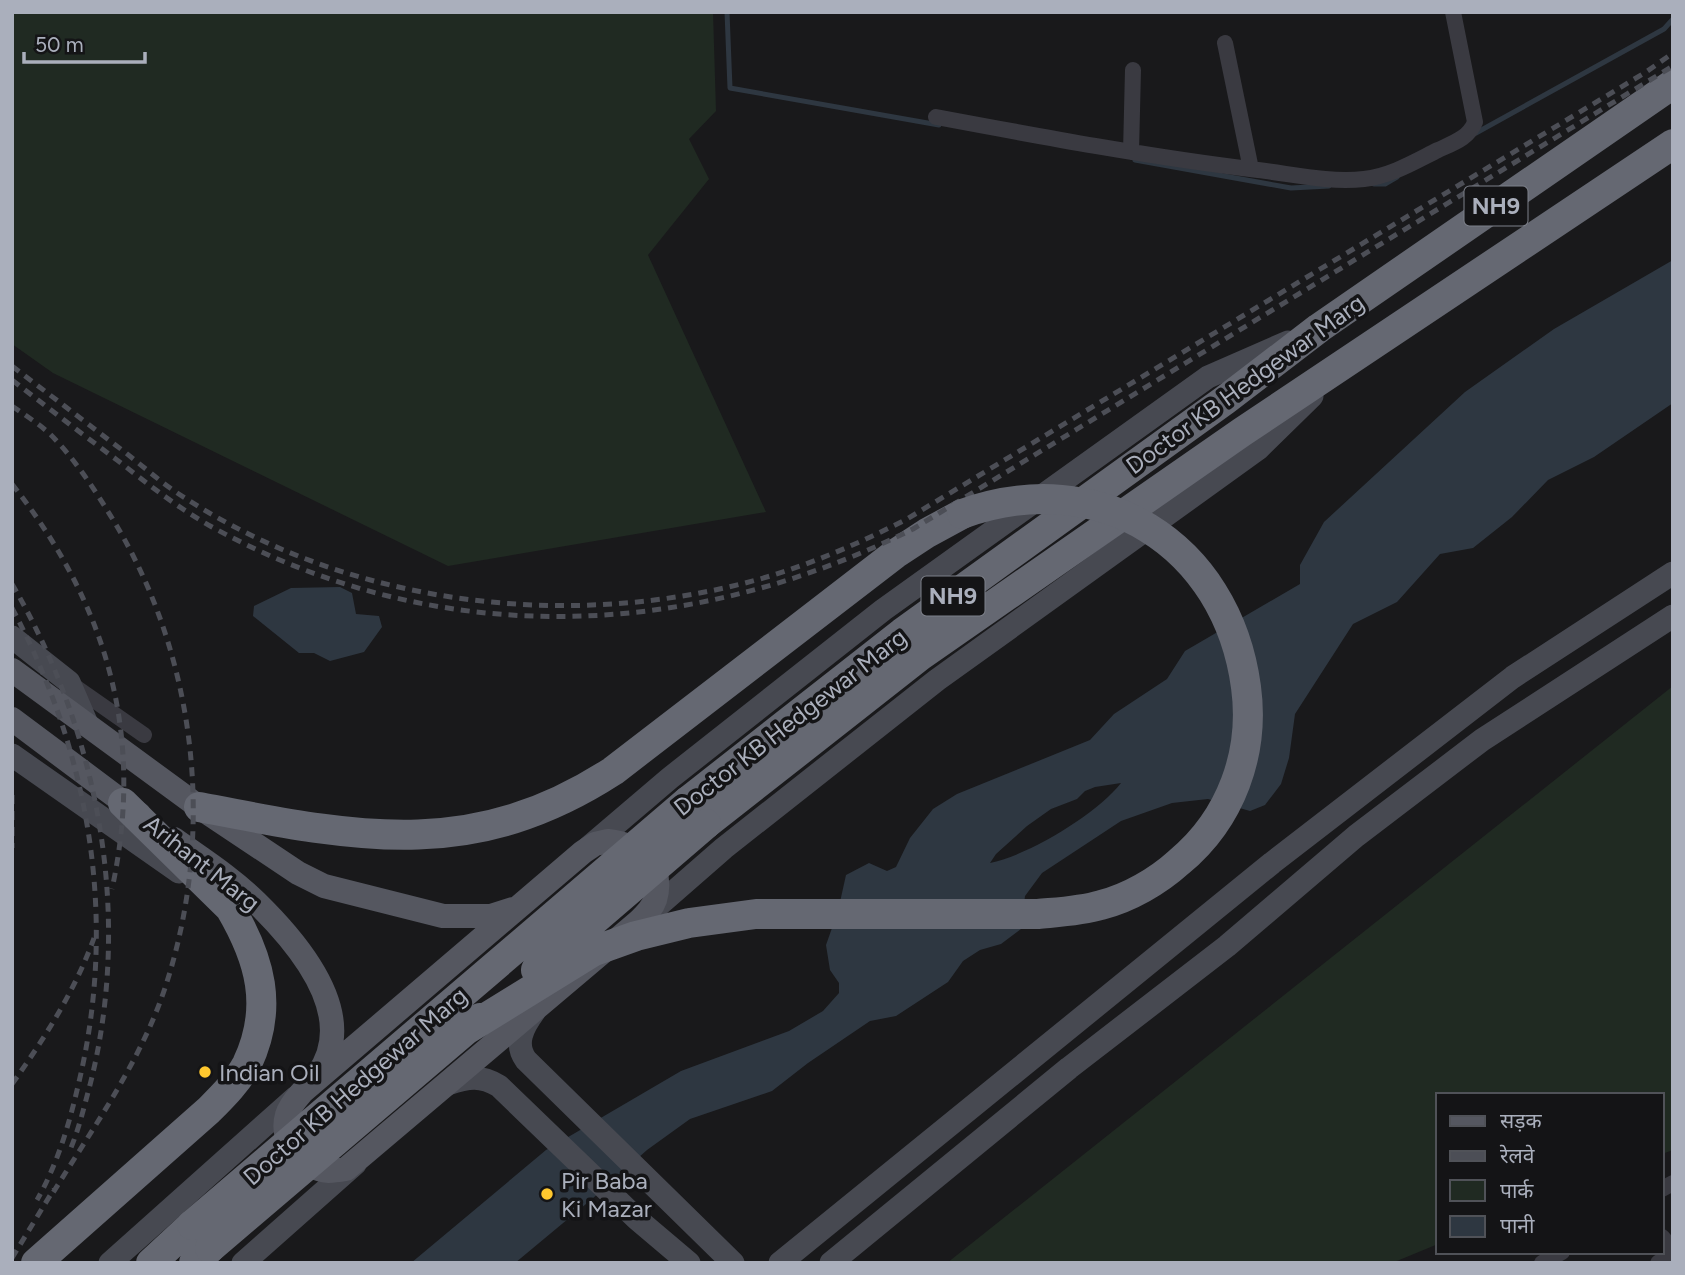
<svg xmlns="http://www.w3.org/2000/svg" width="1685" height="1275" font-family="Figtree,'Noto Sans Devanagari',sans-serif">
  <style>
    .green { fill: #202a22 }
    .water { fill: #2e3741; fill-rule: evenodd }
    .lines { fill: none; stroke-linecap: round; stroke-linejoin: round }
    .stream { stroke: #2e3741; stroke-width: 5 }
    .street { stroke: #3a3a41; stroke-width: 16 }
    .secondary { stroke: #474951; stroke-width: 23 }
    .primary { stroke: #555760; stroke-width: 24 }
    .highway { stroke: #656872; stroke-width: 30 }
    .rail { stroke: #4c4e56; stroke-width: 5; stroke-dasharray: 9 7; stroke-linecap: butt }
    .highway-bridge { stroke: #656872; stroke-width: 30 }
    .poi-dot { fill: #fec72e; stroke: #141416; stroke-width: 2.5 }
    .labels { text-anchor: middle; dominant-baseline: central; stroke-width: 7; stroke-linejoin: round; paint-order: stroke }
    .shield { fill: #141416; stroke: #7d808a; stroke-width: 2 }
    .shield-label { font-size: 23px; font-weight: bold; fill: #aaafbc }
    .street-label { font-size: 24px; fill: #aaafbc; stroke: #141416 }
    .poi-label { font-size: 24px; fill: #aaafbc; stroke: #141416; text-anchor: start }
  </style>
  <rect width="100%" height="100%" fill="#19191b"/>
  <!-- green -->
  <path class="green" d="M12,12H713L716,111L689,139L709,179L648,255L766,512L448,566L53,373L12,344Z
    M1673,686V1150L1662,1154V1095H1438V1244L1392,1263H947Z"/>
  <!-- water -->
  <path class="water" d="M1673,260V403L1594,457L1548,480L1512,517L1473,548L1440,554L1397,602L1353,624L1295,714L1289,758L1281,784L1265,805L1250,811L1208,799L1172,803L1121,821L1042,873L1025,896L1021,929L1001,944L980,950L963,961L948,982L896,1016L870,1021L808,1063L772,1091L690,1119L647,1150L592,1199L515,1263H411L546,1150L681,1071L789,1031L823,1011L839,993V983L830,970L826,945L838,911L846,875L869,863L887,871L896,867L910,838L933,809L957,794L1090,740L1114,714L1167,679L1185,651L1300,584V565L1324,522L1465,392L1554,329ZM1121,783C1097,814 1029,855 990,863L996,854L1027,826L1051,809L1077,799L1085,791L1095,787Z
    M340,587L352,593L356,614L379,616L382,627L364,652L330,661L314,653H299L253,616L254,606L291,588Z"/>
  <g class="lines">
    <!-- stream -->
    <path class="stream" d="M727,12L730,88L939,125
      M1476,133L1664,29L1673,19
      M1135,160L1291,188L1329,186
      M1374,184H1385L1397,177"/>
    <!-- street -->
    <path class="street" d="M1225,43L1251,169
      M936,117C1043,137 1150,157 1258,170C1292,174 1330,183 1364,179C1391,176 1414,162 1438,150C1453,143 1469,138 1475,122L1453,12
      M1131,152L1133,70
      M71,684L144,735
      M1662,1189L1673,1183
      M1662,1237L1673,1250
      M1542,1263L1562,1252
      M1658,1263L1673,1253"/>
    <!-- secondary -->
    <path class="secondary" d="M12,637L69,682L88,726
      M12,755L179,872
      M589,847L670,778L883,610L1208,377L1288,342
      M645,917L724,848L937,680L1258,449L1312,396
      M534,1012C523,1027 514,1044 526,1060L733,1263
      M448,1084C468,1077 481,1075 499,1086L637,1219L689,1263
      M110,1263L296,1097
      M243,1263L355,1164
      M780,1263L1272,863L1513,677L1673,573
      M831,1263L1069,1068L1227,946L1356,836L1482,740L1673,616"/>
    <!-- primary -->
    <path class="primary" d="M12,670L199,807L298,873L324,886L443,916H491L513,909
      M12,719L139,814
      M174,839C202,859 232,878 256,902C298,943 360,1015 318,1074
      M608,841C639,844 665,866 655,900C652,909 644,916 638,922L346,1169C340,1170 334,1171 329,1171C302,1169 279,1142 287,1115C290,1105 297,1098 303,1091L583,852L595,844Z"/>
    <!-- highway -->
    <path class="highway" d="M688,801L902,633L1225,400L1319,328L1673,84
      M199,807C356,837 471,863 613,771L895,554L927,533L962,514
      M706,824L920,656L1242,432L1673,144
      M36,1263L209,1110C223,1096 238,1081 247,1064C274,1007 260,959 230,908L123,803
      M151,1263L192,1225
      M194,1263L210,1248"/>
    <!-- rail -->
    <path class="rail" d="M12,366C50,395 88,424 126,453C145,468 164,485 185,498C352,606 570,632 760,579C812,564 860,543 907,519L1646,72L1673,53
      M12,380C47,407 82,434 117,460C148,484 178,508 212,527C436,650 687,642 913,529L1673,66
      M12,406C25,415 39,424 50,434C72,456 91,484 107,510C197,651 217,830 165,988C140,1063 92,1129 51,1196
      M12,484C108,606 145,736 112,889
      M12,584C99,733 133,916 90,1085C84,1107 79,1129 70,1150
      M12,608C91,756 118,922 78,1086C69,1125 57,1165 37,1200
      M12,795V848
      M12,1084C44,1039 75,991 94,938
      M12,1258L54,1189"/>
    <!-- highway-bridge -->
    <path class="highway-bridge" d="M536,970L706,824
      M466,1030L594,951L636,936L689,923L756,914H1038C1059,912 1081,911 1101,905C1129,898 1158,881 1179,862C1231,819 1255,753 1246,687C1227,544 1099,464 962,514
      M192,1225L688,801
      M210,1248L480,1018"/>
  </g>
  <!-- markers -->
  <g class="poi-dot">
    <circle cx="205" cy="1072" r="7"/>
    <circle cx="547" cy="1194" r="7"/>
  </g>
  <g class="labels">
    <!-- shield labels -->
    <g class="shield">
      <rect x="1464.5" y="186.5" width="63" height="39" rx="5"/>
      <rect x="921.5" y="576.5" width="63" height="39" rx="5"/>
    </g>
    <g class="shield-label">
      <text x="1496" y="206">NH9</text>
      <text x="953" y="596">NH9</text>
    </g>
    <!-- street labels -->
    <g class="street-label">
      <text transform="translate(1245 384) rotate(-36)">Doctor KB Hedgewar Marg</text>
      <text transform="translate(790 722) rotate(-38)">Doctor KB Hedgewar Marg</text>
      <text transform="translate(202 863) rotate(38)">Arihant Marg</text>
      <text transform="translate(355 1086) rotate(-41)">Doctor KB Hedgewar Marg</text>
    </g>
    <!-- poi labels -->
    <g class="poi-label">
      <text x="219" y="1072">Indian Oil</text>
      <text x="561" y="1180">Pir Baba<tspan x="561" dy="28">Ki Mazar</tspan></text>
    </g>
  </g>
  <!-- border -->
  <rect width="1685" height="1275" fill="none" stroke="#aaafbc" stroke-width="28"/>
  <!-- legend -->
  <rect x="1436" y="1093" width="228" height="161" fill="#141416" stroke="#505258" stroke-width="2"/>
  <rect x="1450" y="1116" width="35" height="10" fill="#555760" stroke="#505258" stroke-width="2"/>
  <text x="1500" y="1128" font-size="21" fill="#aaafbc">सड़क</text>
  <rect x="1450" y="1151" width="35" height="10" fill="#4c4e56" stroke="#505258" stroke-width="2"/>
  <text x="1500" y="1163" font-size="21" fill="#aaafbc">रेलवे</text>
  <rect x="1450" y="1180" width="35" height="21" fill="#202a22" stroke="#505258" stroke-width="2"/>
  <text x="1500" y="1198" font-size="21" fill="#aaafbc">पार्क</text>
  <rect x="1450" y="1216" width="35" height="21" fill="#2e3741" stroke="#505258" stroke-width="2"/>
  <text x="1500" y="1233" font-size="21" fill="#aaafbc">पानी</text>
  <!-- scale -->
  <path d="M24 52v10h121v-10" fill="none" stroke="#aaafbc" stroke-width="3.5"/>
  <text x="35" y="52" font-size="21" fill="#aaafbc" stroke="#141416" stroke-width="5" paint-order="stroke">50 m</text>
</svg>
